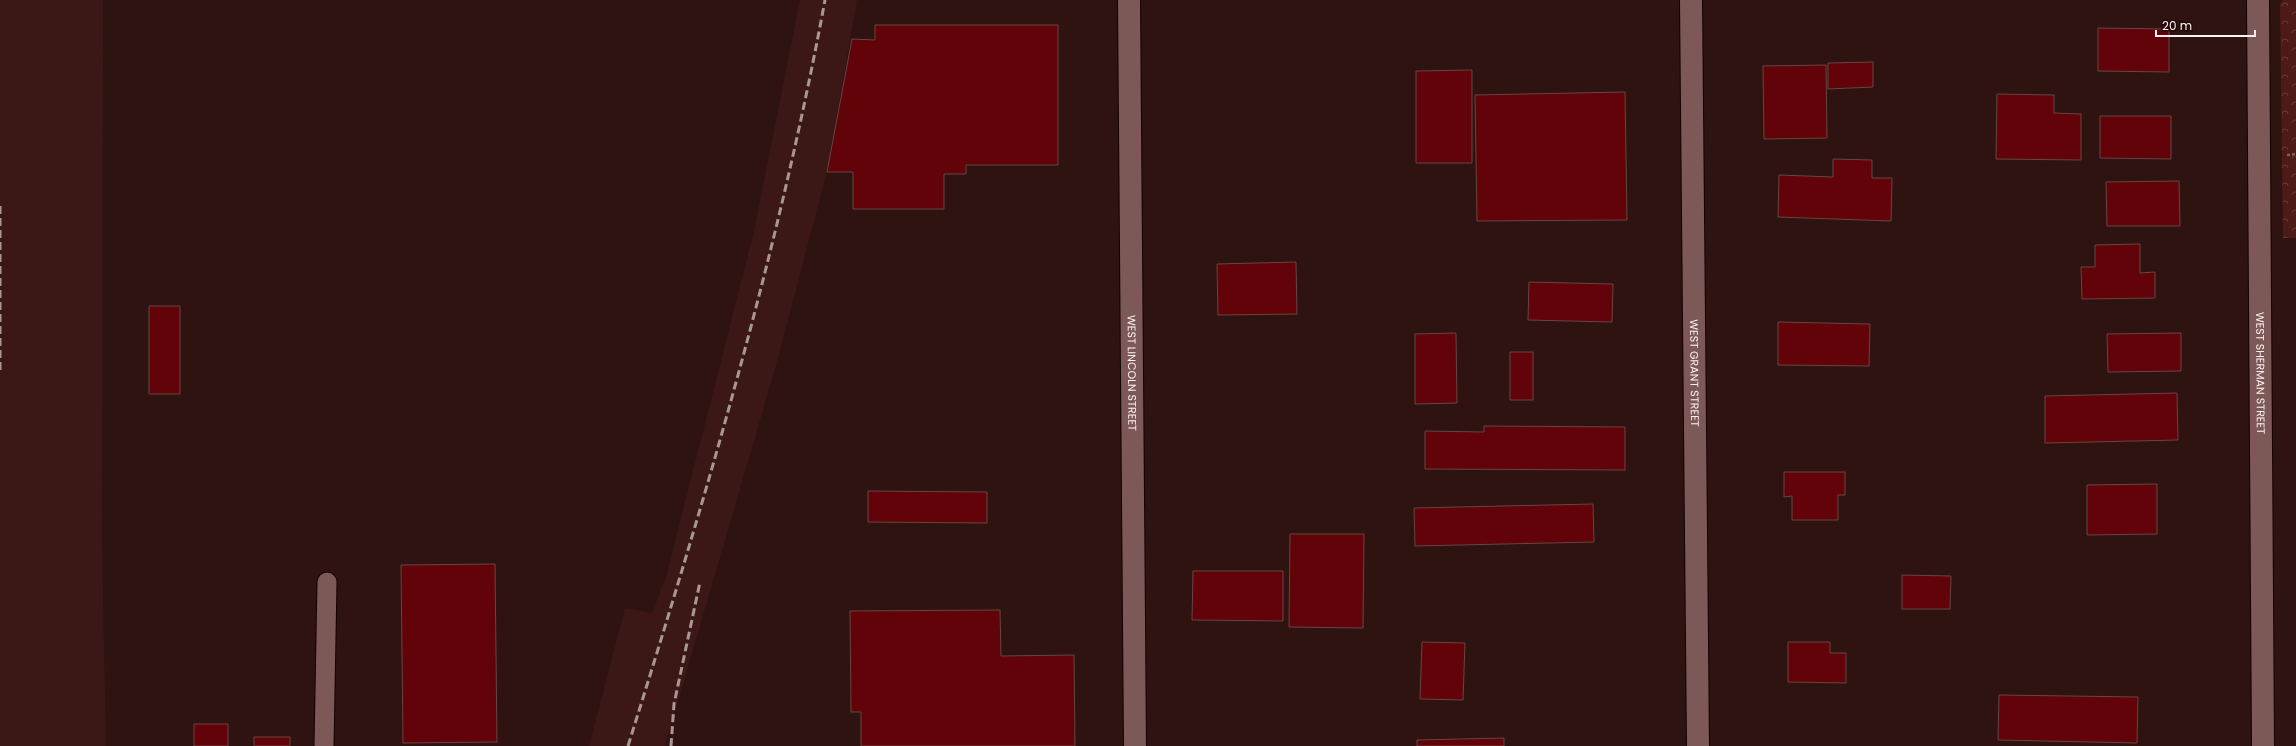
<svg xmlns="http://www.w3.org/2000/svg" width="2296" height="746" font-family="Poppins,sans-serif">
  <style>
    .built { fill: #3b1815 }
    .park { fill: url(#park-crowns) }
    .building { fill: #620309; stroke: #674643 }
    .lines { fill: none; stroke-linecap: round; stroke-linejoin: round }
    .service-casing { stroke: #150101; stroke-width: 21 }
    .minor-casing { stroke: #150101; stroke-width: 24 }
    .secondary-casing { stroke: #150101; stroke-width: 24 }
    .path { stroke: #796361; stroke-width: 2.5; stroke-dasharray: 3 2; stroke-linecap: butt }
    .service { stroke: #7c5956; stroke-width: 19 }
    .minor { stroke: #7c5956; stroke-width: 22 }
    .secondary { stroke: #7c5956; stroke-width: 22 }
    .rail { stroke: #a99795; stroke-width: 3; stroke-dasharray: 8 4; stroke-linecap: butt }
    .labels { text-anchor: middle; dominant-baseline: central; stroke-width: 3; stroke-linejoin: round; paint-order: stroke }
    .street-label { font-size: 11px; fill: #fef1f0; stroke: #240908 }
  </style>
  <defs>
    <pattern id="park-crowns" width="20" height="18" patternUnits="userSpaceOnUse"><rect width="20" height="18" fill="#4d1a17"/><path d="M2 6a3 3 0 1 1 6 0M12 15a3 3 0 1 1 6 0" fill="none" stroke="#683c39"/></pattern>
  </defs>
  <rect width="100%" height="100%" fill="#2e1310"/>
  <!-- built -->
  <path class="built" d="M0,0H103L102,542L106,746H0Z
    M800,0H857L827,172L775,369L665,746H589L625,608L652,613L666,577L754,231Z"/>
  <!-- park -->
  <path class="park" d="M2283,0H2296V238H2283L2280,4Z"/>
  <!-- building -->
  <path class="building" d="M875,25H1058V165H966V174H944V209H853V172H827L852,39L875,40Z
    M2098,28L2169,29V72L2098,71Z
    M1873,62V87L1828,89V63Z
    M1826,65L1827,138L1764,139L1763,66Z
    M1472,70V163H1416V71Z
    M1625,92L1627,220L1477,221L1475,95Z
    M1997,94L2054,95V113L2081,114V160L1996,159Z
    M2100,116H2171V159L2100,158Z
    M1833,159L1872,160V178H1892L1891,221L1778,217L1779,175L1833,177Z
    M2179,181L2180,226H2107L2106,182Z
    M2140,244V273L2155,272V298L2082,299L2081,267H2095V245Z
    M1296,262L1297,314L1218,315L1217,264Z
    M1529,282L1613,284L1612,322L1528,320Z
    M149,306H180V394H149Z
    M1778,322L1870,324L1869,366L1778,365Z
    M1456,333L1457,403L1415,404V334Z
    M2181,333V371L2108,372L2107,334Z
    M1510,352H1533V400H1510Z
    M2177,393L2178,440L2045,443V396Z
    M1484,426L1625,427V470L1425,469V431L1484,432Z
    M1784,472H1845V495H1838V520H1792V496L1784,497Z
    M2157,484V534L2087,535V485Z
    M868,491L987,492V523L868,522Z
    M1593,504L1594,542L1415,546L1414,508Z
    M1290,534H1364L1363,628L1289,627Z
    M495,564L497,742L403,743L401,565Z
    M1193,571H1283V621L1192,620Z
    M1902,575L1951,576L1950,609H1902Z
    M1000,610L1001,656L1074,655L1075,746H861V712H851L850,611Z
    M1422,642L1465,643L1463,700L1420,699Z
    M1788,642H1830V653H1846V683L1788,682Z
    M1999,695L2138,697L2137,743L1998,740Z
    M194,724H228V746H194Z
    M254,737H290V746H254Z
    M1504,738V746H1417V740Z"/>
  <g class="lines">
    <!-- service casing -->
    <g class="service-casing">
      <path id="service" d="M324,746L327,582"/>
    </g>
    <!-- minor casing -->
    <g class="minor-casing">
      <g id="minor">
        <path id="s1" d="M1129,0L1135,746"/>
        <path id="s2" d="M2258,0L2263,746"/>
      </g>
    </g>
    <!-- secondary casing -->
    <g class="secondary-casing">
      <g id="secondary">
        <path id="s3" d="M1691,0L1698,746"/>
      </g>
    </g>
    <!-- path -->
    <path class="path" d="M2287,155L2296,154"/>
    <!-- service -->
    <use href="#service" class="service"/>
    <!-- minor -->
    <use href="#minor" class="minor"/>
    <!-- secondary -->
    <use href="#secondary" class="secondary"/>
    <!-- rail -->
    <path class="rail" d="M0,206V372
      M628,746C705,500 778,254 825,0
      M671,746L674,704L700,582"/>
  </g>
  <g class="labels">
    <!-- street labels -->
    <g class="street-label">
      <text stroke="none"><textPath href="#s1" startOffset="373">WEST LINCOLN STREET</textPath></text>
      <text stroke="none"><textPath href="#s3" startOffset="373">WEST GRANT STREET</textPath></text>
      <text stroke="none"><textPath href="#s2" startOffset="373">WEST SHERMAN STREET</textPath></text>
    </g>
  </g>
  <!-- scale -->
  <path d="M2156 30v6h99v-6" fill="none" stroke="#fef1f0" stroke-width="2"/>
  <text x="2162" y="30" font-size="12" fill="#fef1f0" stroke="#240908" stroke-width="3" paint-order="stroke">20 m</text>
</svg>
